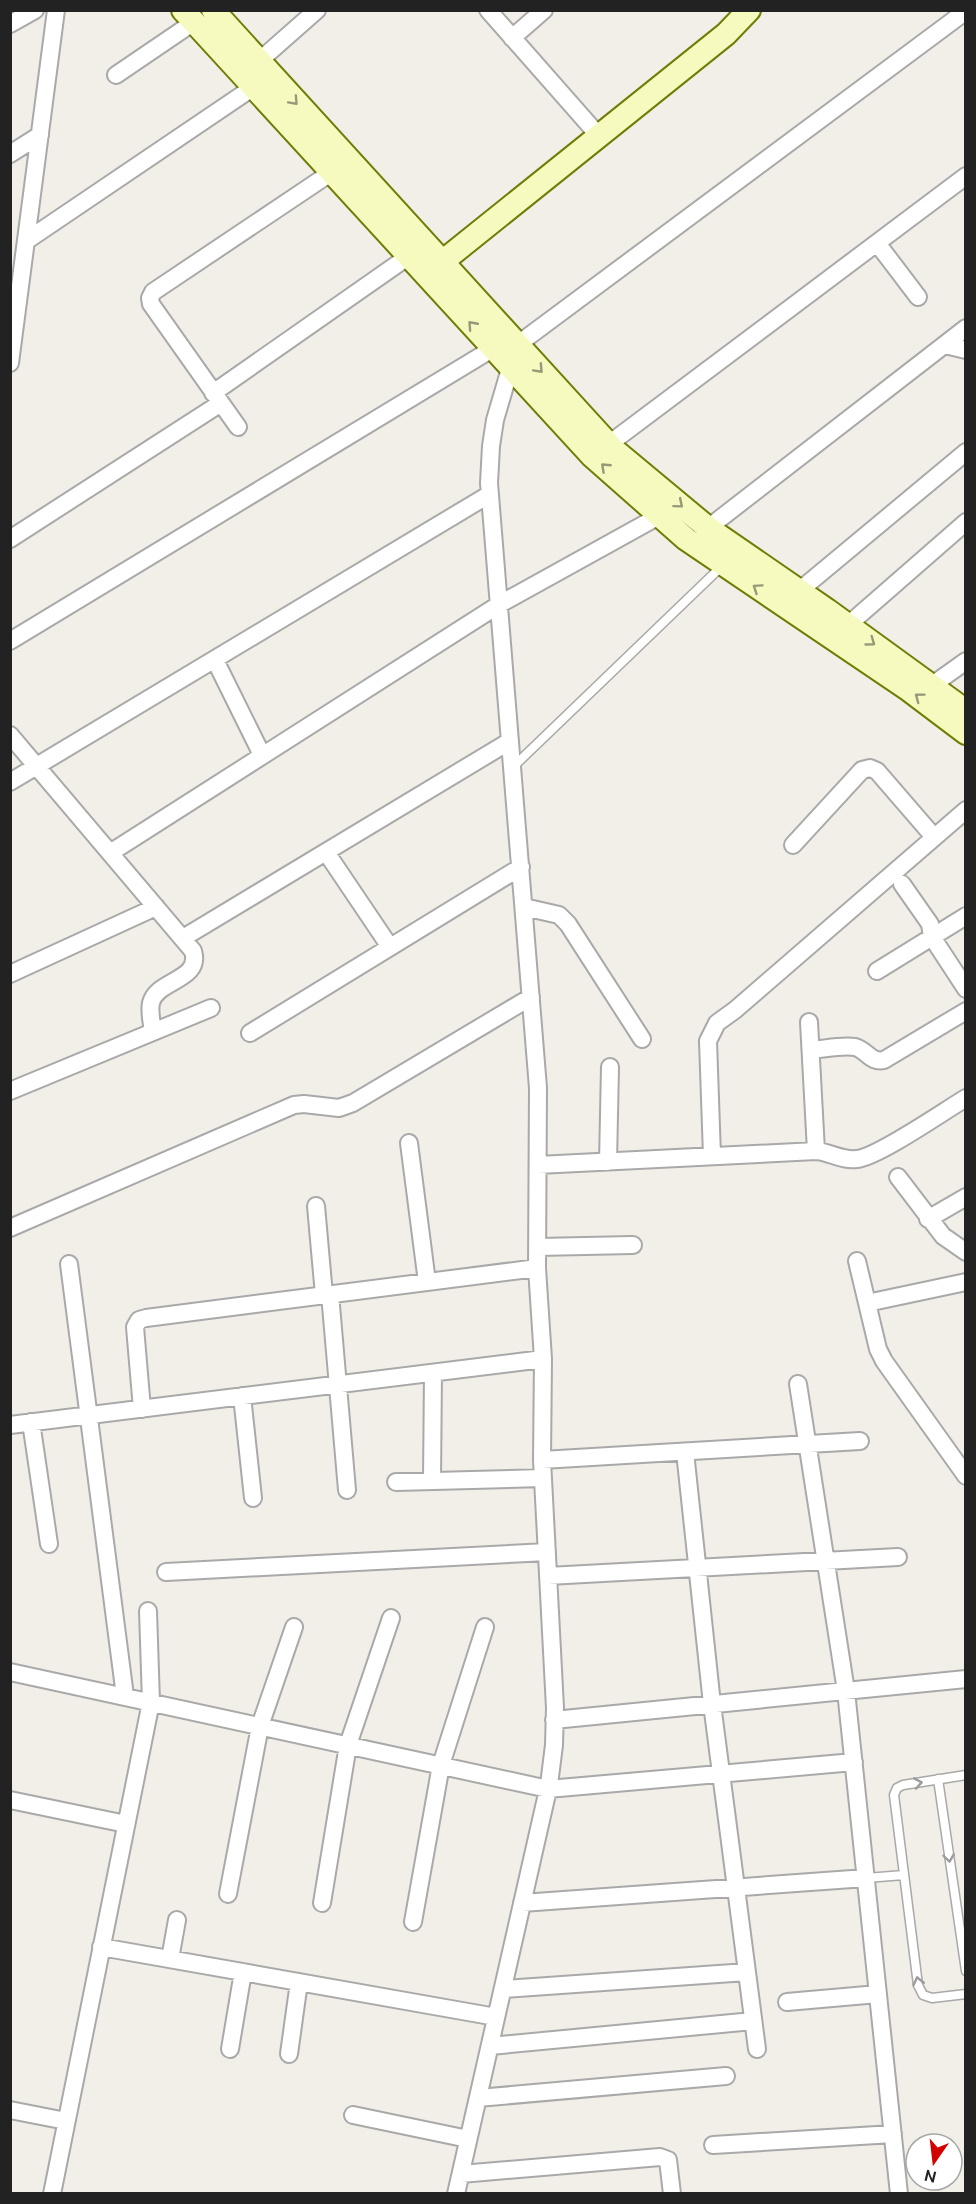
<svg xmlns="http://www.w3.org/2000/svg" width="976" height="2204" font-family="Ubuntu,sans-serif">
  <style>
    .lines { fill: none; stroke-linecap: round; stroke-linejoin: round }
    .lane-casing { stroke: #a9a9a9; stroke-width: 11 }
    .street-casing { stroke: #a9a9a9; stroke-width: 20 }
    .secondary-casing { stroke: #707d05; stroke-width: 26 }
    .lane { stroke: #fff; stroke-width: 8 }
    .street { stroke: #fff; stroke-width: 16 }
    .secondary { stroke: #f7fabf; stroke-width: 22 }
    .oneway { stroke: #979978 }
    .oneway2 { stroke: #9c9c9c }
  </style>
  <rect width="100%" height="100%" fill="#f2efe9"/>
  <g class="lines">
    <!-- lane casing -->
    <g class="lane-casing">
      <path id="lane" d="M513,767L722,566
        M966,1775L903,1785L897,1788L894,1795L918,1985L923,1995L932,1998L966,1994
        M938,1779L966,1971
        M866,1878L904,1875"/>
    </g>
    <!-- street casing -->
    <g class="street-casing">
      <path id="street" d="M488,10L599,136
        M10,24L35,10
        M512,38L544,10
        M258,62L317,10
        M116,75L194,22
        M10,154L40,135
        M26,241L261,82
        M877,243L918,297
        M945,345L966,350
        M10,363L56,10
        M213,393L409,256
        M238,427L151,304L150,298L153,292L332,172
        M609,444L966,176
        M708,528L966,328
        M10,539L221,403
        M799,591L966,452
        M848,625L966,522
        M10,641L502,343
        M215,660L262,755
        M931,686L966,661
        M10,735L193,951C202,981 157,979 151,1003C149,1012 152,1023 153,1032
        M10,782L490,494
        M793,845L862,770L870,768L877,771L934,837
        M326,852L390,947
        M110,853L500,604L659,516
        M902,884L930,924L932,937L966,989
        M524,907L559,915L568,924L642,1039
        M183,938L510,741
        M877,971L966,916
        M10,974L156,907
        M809,1022L816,1151
        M250,1033L521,867
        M811,1050C825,1049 841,1045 855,1047C867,1050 870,1063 884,1060L966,1011
        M10,1091L211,1008
        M409,1143L427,1282
        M712,1156L708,1041L717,1023L735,1010L966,810
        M608,1162L610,1067
        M538,1165L816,1151C830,1152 842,1161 857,1159C878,1157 944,1111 966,1098
        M898,1177L943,1236L966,1252
        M316,1206L324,1295
        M928,1219L966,1197
        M10,1228L294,1105L304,1104L339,1108L353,1103L531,997
        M538,1247L633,1245
        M857,1261L878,1349L884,1361L966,1476
        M69,1264L125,1696
        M330,1294L347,1490
        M867,1303L966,1282
        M798,1384L846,1691L899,2194
        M242,1396L253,1498
        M142,1409L135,1327L139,1320L146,1318L537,1268
        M31,1422L49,1544
        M10,1425L543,1359
        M685,1452L712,1704L757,2049
        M542,1460L860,1441
        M432,1481L433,1373
        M396,1482L543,1478
        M166,1572L547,1552
        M548,1576L898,1557
        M10,1672L548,1789L854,1762
        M554,1720L966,1679
        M10,1800L126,1824
        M228,1894L260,1726L294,1627
        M322,1903L348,1745L391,1618
        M522,1903L866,1878
        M413,1922L441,1765L485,1627
        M101,1947L496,2017
        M170,1959L177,1920
        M503,1989L747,1972
        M787,2002L878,1994
        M490,2046L753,2021
        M230,2049L243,1972
        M289,2054L299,1982
        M478,2098L726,2076
        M10,2110L66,2121
        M353,2115L468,2139
        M713,2145L893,2134
        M461,2174L660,2157L668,2160L672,2194
        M52,2194L151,1702L148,1611
        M456,2194L549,1785L554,1745L555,1708L542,1460L543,1359L537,1268L538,1088L489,483L491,446L495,420L517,345L966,11"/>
    </g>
    <!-- secondary casing -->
    <g class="secondary-casing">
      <path id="secondary" d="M183,10L592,456L686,539L909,690L966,733
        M213,10L613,449L708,528L827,610L966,711
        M432,270L726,34L749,10"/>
    </g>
    <!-- lane -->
    <use href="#lane" class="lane"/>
    <!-- street -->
    <use href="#street" class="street"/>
    <!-- secondary -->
    <use href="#secondary" class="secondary"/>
  </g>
  <!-- one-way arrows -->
  <defs><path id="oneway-chevron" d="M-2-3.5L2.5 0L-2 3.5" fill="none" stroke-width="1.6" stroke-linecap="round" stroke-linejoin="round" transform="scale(1.5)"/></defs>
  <g class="oneway">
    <use href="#oneway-chevron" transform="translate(294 101) rotate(47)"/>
    <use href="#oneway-chevron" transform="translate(472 325) rotate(-132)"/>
    <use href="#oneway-chevron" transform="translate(539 369) rotate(47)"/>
    <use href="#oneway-chevron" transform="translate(605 467) rotate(-137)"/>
    <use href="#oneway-chevron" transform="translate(679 504) rotate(40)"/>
    <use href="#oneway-chevron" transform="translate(757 588) rotate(-146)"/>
    <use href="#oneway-chevron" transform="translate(871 642) rotate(36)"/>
    <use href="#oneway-chevron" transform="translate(919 697) rotate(-143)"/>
  </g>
  <g class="oneway2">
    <use href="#oneway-chevron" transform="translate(918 1783) rotate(-10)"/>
    <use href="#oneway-chevron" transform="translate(949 1858) rotate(82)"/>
    <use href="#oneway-chevron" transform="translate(918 1981) rotate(-103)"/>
  </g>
  <!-- border -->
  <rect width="976" height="2204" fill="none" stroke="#222222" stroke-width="24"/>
  <!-- north arrow -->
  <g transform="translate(934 2162) rotate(194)"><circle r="28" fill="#ffffff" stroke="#a7a7a7" stroke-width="1.5"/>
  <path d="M0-4.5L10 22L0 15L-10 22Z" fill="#d40000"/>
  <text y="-9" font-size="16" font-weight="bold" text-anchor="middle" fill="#222222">N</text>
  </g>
</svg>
